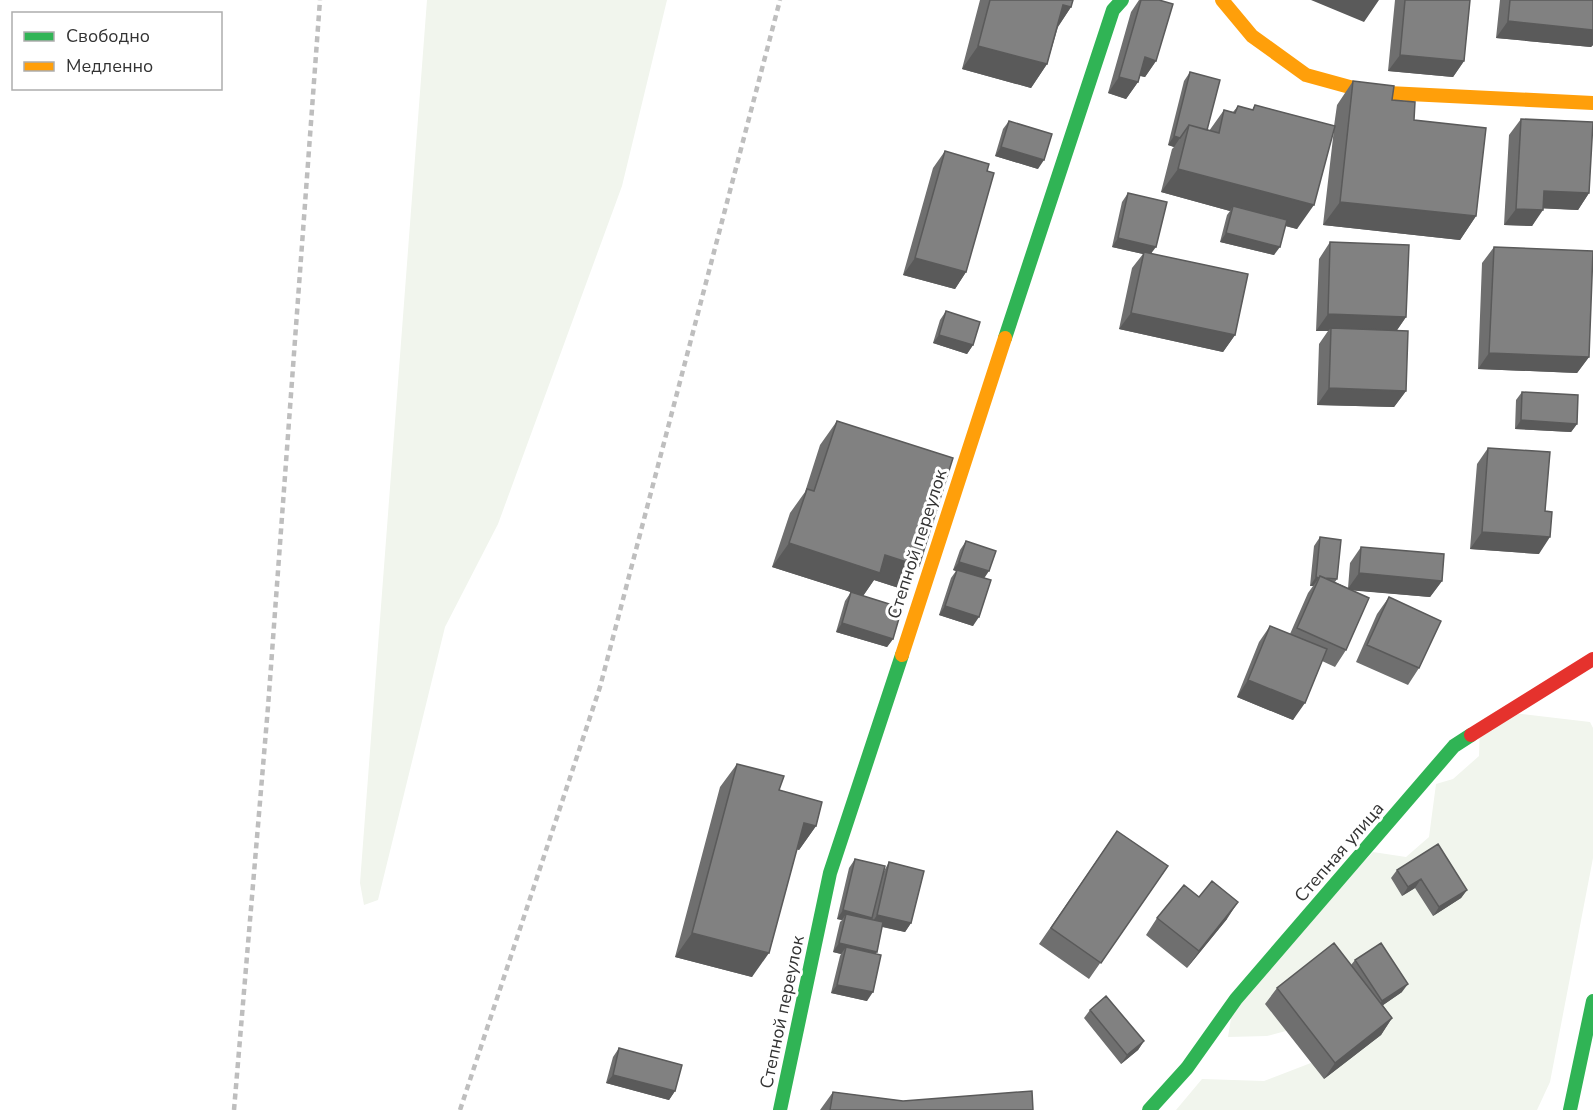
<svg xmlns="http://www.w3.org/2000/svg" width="1593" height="1110" font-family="'Nunito Sans',sans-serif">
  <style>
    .green { fill: #f1f5ed }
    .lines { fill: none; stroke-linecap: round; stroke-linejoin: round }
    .fast { stroke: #30b455; stroke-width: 14 }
    .slow { stroke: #ff9f0a; stroke-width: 14 }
    .jam { stroke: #e5322d; stroke-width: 14 }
    .rail { stroke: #bebebe; stroke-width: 4.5; stroke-dasharray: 6 4.5; stroke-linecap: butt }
    .wall { fill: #6f6f6f }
    .shaded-wall { fill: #5a5a5a }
    .building { fill: #818181; stroke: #5a5a5a; stroke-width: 1.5 }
    .labels { text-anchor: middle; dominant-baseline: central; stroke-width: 6; stroke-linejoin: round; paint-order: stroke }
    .street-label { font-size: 18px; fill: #333; stroke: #fff }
  </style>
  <rect width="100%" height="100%" fill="#fff"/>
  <!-- green -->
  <path class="green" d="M427,0H667L622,186L498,524L445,627L378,900L364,905L360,883Z
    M1496,711L1590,722L1593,728V858L1550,1082L1537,1110H1176L1202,1079L1264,1081L1316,1061L1301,1027L1267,1036L1228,1037L1235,994L1373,852L1406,857L1429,837L1436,784L1453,779L1479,756L1480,721Z"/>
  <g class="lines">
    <!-- fast -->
    <path class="fast" d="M1005,338L1113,10L1122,0
      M780,1110L830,873L902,655
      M1149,1110L1187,1068L1236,999L1454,746L1471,735
      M1570,1110L1593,1001"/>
    <!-- slow -->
    <path class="slow" d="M1222,0L1252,36L1306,75L1368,92L1593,103
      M902,655L1005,338"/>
    <!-- jam -->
    <path class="jam" d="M1471,735L1593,659"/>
    <!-- rail -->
    <path class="rail" d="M234,1110L268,707L320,0
      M460,1110L600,687L780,0"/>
  </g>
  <!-- wall -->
  <path class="wall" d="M980,0H1073L1071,7L1058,27L1047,64L1031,88L962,69Z
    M1139,0H1159L1156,61L1145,77L1140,76L1138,82L1126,99L1108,93L1131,12Z
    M1395,0H1470L1464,61L1453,77L1388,71Z
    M1500,0H1593V45L1591,47L1496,38Z
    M1190,72L1207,130L1209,131L1224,110L1233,112L1238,106L1252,110L1255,105L1334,126L1337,105L1353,81L1392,100L1414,120L1476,216L1460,240L1323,225L1334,129L1297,229L1285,226L1274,255L1220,242L1227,215L1230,211L1161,192L1172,149L1174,147L1168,145L1184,81Z
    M1521,119L1589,193L1578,210L1543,208L1532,226L1504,225L1509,135Z
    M1009,121L1038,169L995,156L1003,129Z
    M945,151L966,272L955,289L903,275L933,168Z
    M1128,193L1152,253L1235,335L1223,352L1119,329L1132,268L1143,254L1112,247L1122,202Z
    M1330,242L1406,317L1397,330L1406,391L1394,407L1317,405L1319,344L1328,331H1316L1319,259Z
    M1494,247L1589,357L1577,373L1478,369L1482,263Z
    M946,311L973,345L967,354L933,343L940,320Z
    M1522,392L1577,424L1571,432L1515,429L1516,400Z
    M837,421L902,589L874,580L863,596L893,639L887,647L836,632L845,601L851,592L772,567L790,513L805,492L820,445Z
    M1488,448L1539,554L1470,549L1477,464Z
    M1320,537L1337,579L1335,582L1348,588L1350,563L1361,547L1442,581L1430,597L1352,590L1346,650L1335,667L1322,661L1293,720L1237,697L1259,642L1270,626L1290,634L1308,593L1313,586H1310L1314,546Z
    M966,541L984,578L973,626L939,615L951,578L956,571L953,570L960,550Z
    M1389,597L1419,668L1408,685L1356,662L1377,614Z
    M737,764L779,790L816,826L799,850L797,849L752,977L675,957L720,787Z
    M1117,831L1168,866L1089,979L1039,944Z
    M855,859L884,871L889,862L911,923L905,932L882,927L875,953L867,1001L831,993L840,956L841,954L833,952L840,922L842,920L837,919L849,868Z
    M1397,870L1467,890L1461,898L1433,916L1415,888L1402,896L1391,878Z
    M1199,897L1227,919L1187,968L1146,935L1157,918Z
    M1355,960L1402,992L1383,1005L1392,1018L1381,1035L1324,1079L1265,1004L1277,988L1351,965Z
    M1090,1010L1144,1041L1138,1050L1121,1064L1084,1018Z
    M619,1048L675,1091L669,1100L606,1083L613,1057Z
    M833,1092L903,1101L1033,1110H820Z"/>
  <!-- shaded-wall -->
  <path class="shaded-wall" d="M1311,0H1379L1364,22Z
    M1063,5L1071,7L1055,31Z
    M1508,21L1593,30V45L1591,47L1496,38Z
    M978,46L1047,64L1031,88L962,69Z
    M1400,55L1464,61L1453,77L1388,71Z
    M1145,57L1156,61L1145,77L1133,74Z
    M1119,77L1138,82L1126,99L1108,93Z
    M1174,136L1180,138L1174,147L1168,145Z
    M1001,147L1044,160L1038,169L995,156Z
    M1178,169L1314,205L1297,229L1232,211L1233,206L1230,211L1161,192Z
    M1544,191L1589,193L1578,210L1533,208Z
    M1340,202L1476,216L1460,240L1323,225Z
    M1516,209L1543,210L1532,226L1504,225Z
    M1226,233L1280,247L1274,255L1220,242Z
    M1118,238L1156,247L1150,255L1144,252L1143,254L1112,247Z
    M915,258L966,272L955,289L903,275Z
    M1131,313L1235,335L1223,352L1119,329Z
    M1328,314L1406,317L1395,333L1331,328L1328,331H1316Z
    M939,335L973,345L967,354L933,343Z
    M1489,353L1589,357L1577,373L1478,369Z
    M1329,388L1406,391L1394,407L1317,405Z
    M1521,420L1577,424L1571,432L1515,429Z
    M1482,532L1550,537L1539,554L1470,549Z
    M789,543L885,555L919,566L902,589L874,580L863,596L772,567Z
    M959,562L989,571L983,580L953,570Z
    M1359,573L1442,581L1430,597L1347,590Z
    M1316,577L1319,578L1313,586H1310Z
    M945,606L979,617L973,626L939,615Z
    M842,623L893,639L887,647L836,632Z
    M1248,680L1305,703L1293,720L1237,697Z
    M804,823L816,826L799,850L787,846Z
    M1421,879L1415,888L1402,896L1408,887Z
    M1467,890L1461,898L1433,916L1439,907Z
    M1238,902L1227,919L1187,968L1199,951Z
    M843,910L872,918L866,926L846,914L842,920L837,919Z
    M877,915L911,923L905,932L871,924Z
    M692,933L769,953L752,977L675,957Z
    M839,943L877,952L870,960L846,947L841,954L833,952Z
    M1408,984L1402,992L1376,1010L1382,1001Z
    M837,985L873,992L867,1001L831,993Z
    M1392,1018L1381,1035L1324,1079L1335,1063Z
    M1144,1041L1138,1050L1121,1064L1127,1055Z
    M613,1075L675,1091L669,1100L606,1083Z"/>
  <!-- building -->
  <path class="building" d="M990,0H1073L1071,7L1063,5L1047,64L978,46Z
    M1141,0H1159L1173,4L1156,61L1145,57L1138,82L1119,77Z
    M1405,0H1470L1464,61L1400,55Z
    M1510,0H1593V30L1508,21Z
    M1190,72L1220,80L1207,130L1189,125L1180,138L1174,136Z
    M1353,81L1394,86L1392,100L1415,102L1414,120L1486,128L1476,216L1340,202Z
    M1255,105L1335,126L1314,205L1178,169L1189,125L1219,133L1224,110L1235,113L1238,106L1253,110Z
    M1521,119L1593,122L1589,193L1544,191L1543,210L1516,209Z
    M1009,121L1052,134L1044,160L1001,147Z
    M945,151L989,164L987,171L994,173L966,272L915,258Z
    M1128,193L1167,202L1156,247L1118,238Z
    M1233,206L1287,220L1280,247L1226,233Z
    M1330,242L1409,245L1406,317L1328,314Z
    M1494,247L1593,251L1589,357L1489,353Z
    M1144,252L1248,274L1235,335L1131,313Z
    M946,311L980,322L973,345L939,335Z
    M1331,328L1408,331L1406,391L1329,388Z
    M1522,392L1578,395L1577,424L1521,420Z
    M837,421L953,458L919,566L885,555L880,573L789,543L807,489L814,491Z
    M1488,448L1550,452L1545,511L1552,512L1550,537L1482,532Z
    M1320,537L1341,540L1337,579L1325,578L1320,576L1319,578L1316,577Z
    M966,541L996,551L989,571L959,562Z
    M1361,547L1444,554L1442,581L1359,573Z
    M957,570L991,580L979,617L945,606Z
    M1320,576L1369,598L1346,650L1297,628Z
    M851,592L902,608L893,639L842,623Z
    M1389,597L1441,621L1419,668L1367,645Z
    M1270,626L1327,649L1305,703L1248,680Z
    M737,764L784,776L779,790L822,802L816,826L804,823L769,953L692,933Z
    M1117,831L1168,866L1101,963L1051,928Z
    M1438,844L1467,890L1439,907L1421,879L1408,887L1397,870Z
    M855,859L885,866L872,918L843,910Z
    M889,862L924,871L911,923L877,915Z
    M1212,881L1238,902L1199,951L1157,918L1184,885L1199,897Z
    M846,914L883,922L877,952L839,943Z
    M1334,943L1392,1018L1335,1063L1277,988Z
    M1381,943L1408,984L1382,1001L1355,960Z
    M846,947L881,955L873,992L837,985Z
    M1106,996L1144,1041L1127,1055L1090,1010Z
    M619,1048L682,1065L675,1091L613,1075Z
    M1032,1091L1033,1110H830L833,1092L903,1101Z"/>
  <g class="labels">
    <!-- street labels -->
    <g class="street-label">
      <text transform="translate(917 544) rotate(-72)">Степной переулок</text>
      <text transform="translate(1339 852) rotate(-49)">Степная улица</text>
      <text transform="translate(782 1012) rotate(-78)">Степной переулок</text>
    </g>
  </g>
  <!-- legend -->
  <rect x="12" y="12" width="210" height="78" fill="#ffffff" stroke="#adadad" stroke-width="1.5"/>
  <rect x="24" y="32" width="30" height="9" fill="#30b455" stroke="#adadad" stroke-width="1.5"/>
  <text x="66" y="42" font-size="18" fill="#333333">Свободно</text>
  <rect x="24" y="62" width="30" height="9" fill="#ff9f0a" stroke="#adadad" stroke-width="1.5"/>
  <text x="66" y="72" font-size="18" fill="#333333">Медленно</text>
</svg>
